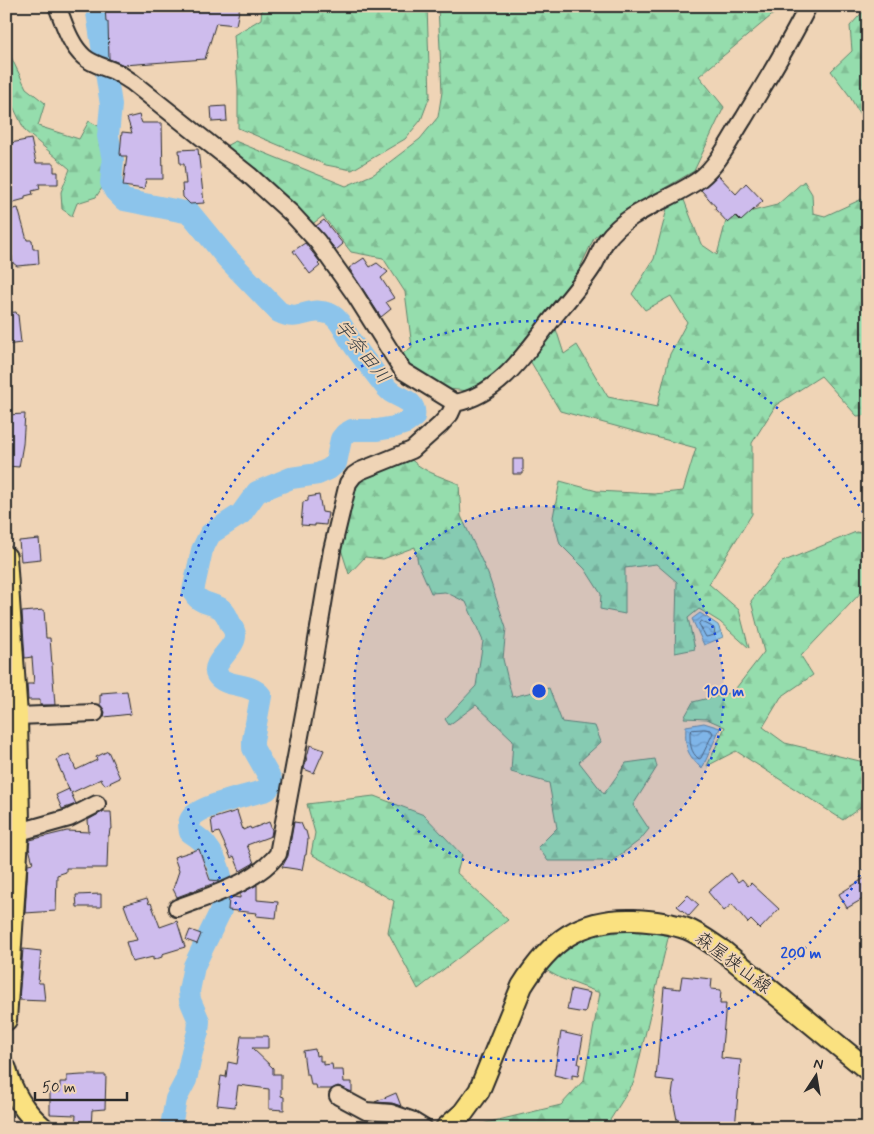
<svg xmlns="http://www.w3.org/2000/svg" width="874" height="1134" font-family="Mynerve,'Klee One',sans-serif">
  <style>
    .forest { fill: url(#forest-firs); stroke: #60846c }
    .water { fill: url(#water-waves); stroke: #65879e }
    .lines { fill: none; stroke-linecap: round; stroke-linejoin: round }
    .shore { stroke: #526878; stroke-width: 1 }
    .river { stroke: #8cc4eb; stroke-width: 22 }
    .building { fill: #cebced; stroke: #2b2b2b }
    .minor-casing { stroke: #2b2b2b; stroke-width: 20 }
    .major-casing { stroke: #2b2b2b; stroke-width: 24 }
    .minor { stroke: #efd4b6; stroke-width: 16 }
    .major { stroke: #fae180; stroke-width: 20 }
    .ring { fill: none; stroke: #1d4ed8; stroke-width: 2.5; stroke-dasharray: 2.5 5 }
    .labels { text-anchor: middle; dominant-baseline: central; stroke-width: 4; stroke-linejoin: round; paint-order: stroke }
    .street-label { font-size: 18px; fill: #2b2b2b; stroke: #efd4b6 }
    .water-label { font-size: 19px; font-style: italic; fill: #3a4248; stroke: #efd4b6 }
    .centre { fill: #1d4ed8; stroke: #efd4b6; stroke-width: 2.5 }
    .ring-label { font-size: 15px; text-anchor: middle; font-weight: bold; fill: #1d4ed8; stroke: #efd4b6; stroke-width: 4; stroke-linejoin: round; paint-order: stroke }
  </style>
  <defs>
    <pattern id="forest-firs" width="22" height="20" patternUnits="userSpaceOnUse" patternTransform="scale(1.25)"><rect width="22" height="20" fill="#95ddad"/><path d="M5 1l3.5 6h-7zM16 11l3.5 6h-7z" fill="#81be95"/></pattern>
    <pattern id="water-waves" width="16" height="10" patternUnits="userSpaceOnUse" patternTransform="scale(1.25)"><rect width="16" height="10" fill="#8cc4eb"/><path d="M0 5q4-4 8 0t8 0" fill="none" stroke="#739fbf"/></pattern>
  </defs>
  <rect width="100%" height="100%" fill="#efd4b6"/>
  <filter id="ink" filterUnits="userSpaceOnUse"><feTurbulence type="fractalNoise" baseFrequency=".02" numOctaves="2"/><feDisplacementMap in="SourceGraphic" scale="10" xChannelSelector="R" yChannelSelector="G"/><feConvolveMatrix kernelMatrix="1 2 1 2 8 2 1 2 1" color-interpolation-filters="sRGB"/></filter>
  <g filter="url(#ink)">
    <!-- forest -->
    <path class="forest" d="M262,6H427L430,96L421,120L405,139L352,170L326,165L238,128V88L234,35L261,19Z
      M438,6H783L699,76L724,107L694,171L627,210L594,238L577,274L501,369L468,391L438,388L412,371L402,354L412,347L405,292L383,258L351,252L323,216L311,225L268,181L224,147L235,141L346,186L374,174L420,139L438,117L442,92Z
      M868,6V129L849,95L831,71L852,51L850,26Z
      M6,31L11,57L26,88L45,103L38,126L79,139L89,121L115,135L116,147L111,174L96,197L77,203L72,216L62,209L61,192L70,169L25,131L6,92Z
      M804,181L812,194L813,213L825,216L862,199L868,211V415L857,416L821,376L776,405L752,443V514L709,584L739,610L749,648L720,622L699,609L688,618L695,649L675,653L677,582L656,564L625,568V614L600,609L601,594L585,569L560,544L553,517L560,481L597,491L654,494L683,491L696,448L560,411L529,359L555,326L564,354L577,345L608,397L657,407L670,354L687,322L671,296L645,310L632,294L654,259L668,205L684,200L701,244L717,255L726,221L737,215L777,205Z
      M407,455C420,471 440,476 459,484L461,516L488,574L506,628L503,659L512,697L549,688L562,722L595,726L601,742L579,762L604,794L626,763L655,759L657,767L633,805L649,829L640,840L612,861H548L538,847L557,828L549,783L511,772L513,740L476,705L449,725L445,719L476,686L483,641L466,602L445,592L431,593L418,563L415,547L383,559L365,557L349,574L340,546L353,484Z
      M856,532L868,534V585L801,656L813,675L781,697L763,727L785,743L868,763V802L843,820L736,751L707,766L725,727L707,719L684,718L693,702L733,692L764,652L751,601L782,562Z
      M374,796L424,815L462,855L457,873L508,920L418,989L388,932L394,901L311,854L315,833L307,804Z
      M646,928L669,934L634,1082L605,1128H465L561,1105L584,1080L600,993L560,978L544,969L563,949L603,929Z"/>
    <!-- water -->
    <path class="water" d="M700,613L718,625L723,637L704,645L692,619Z
      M704,723L720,728L702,769C686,753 685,748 686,726Z"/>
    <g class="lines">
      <!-- shore -->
      <path class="shore" d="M701,621L714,628L715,635L706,637L699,624Z
        M704,729L711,730L713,733L701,758L699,759C690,752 690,743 690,732L692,730Z"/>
      <!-- river -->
      <path class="river" d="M96,6L111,105L108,136L113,160L111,183L115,191L124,200L190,213L226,257L279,312C300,323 309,305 330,314C341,319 346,335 353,344C362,357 372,369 381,381C384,385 387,389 391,392C402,399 417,401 414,417L406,423L394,427L377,430H352L345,434L341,439L336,463L329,469L318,474L291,478L257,492L241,514L210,534L202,550L193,591C198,603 207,602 218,607C225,610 228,618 231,625C233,628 235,632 235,635C236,648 210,663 217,675C225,688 251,682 261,696L253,740V748L271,780V785L267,790C250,795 202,805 192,817C188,822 189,826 190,832C196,836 202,840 206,845C220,862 227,889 221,910L194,966L189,991L190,1000L199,1021L198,1032L192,1052L186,1080L176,1099L171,1126"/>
    </g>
    <!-- building -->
    <path class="building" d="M105,6H240L236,25L216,23L205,59L124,65L109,59L108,22H106Z
      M226,106L227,121L212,122L211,107Z
      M139,115L142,123H162L163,179H146L144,189L123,186L127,156H121L120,154L122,132L132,133L127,118Z
      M31,139L36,163H54V172H58V184H39L40,189L32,191L33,194L25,196V199L10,203L6,190V144Z
      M198,149L204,203L190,204L183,197L182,184H186L184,164H180L179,150Z
      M718,175L736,194L746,183L763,201L741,221L736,216L728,223L715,209L716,207L701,190Z
      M18,208L27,240H32L33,249H38L39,264L17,266L13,263L12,256H8L6,211Z
      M324,220L343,244L336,250L316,226Z
      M305,243L320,262L318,264L320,266L310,274L293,251Z
      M364,258L370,267L377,263L388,272L381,278L394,298L386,302L391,309L381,317L349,268Z
      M16,312L17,315H18L21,343L6,345V313Z
      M25,414L23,444L19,467L7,466L6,415Z
      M513,459H523V474H513Z
      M319,495L322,512L328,513L326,525L315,524V526L301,525L303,502L308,501V497Z
      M39,539L41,559L21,561L19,541Z
      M44,610L46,638H50L55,705H40V700H28L27,684H34L32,657L25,658L22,612Z
      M127,691L131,714L104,717L105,712L100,705V695H102L101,693Z
      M310,745L324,750L314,773L304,769Z
      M108,751L120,778L105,785L101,779L71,793L76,804L62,809L56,795L69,789L70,792L56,760L69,754L76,770L97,760L96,757Z
      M237,811L243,830L250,827L251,829L269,822L272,830L271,836L247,845L254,863L240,871L234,856L231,858L219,832L213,834L211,819Z
      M102,812H111L112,829H110L109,836H108L107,868H66V872L57,875L56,911L25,913L28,864L33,863L29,848L30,840L67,831L89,832L88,820Z
      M294,822L301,823L304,830L306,831L308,839L306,855H305L302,870L282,867L288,856Z
      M199,849L210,880L220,881L177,897L173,889L179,871L174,857Z
      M731,873L738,882L742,879L748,886L751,883L779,909L760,929L751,920L748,923L732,904L724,911L708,892Z
      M868,876V896L847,908L839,894Z
      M257,885V900L278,902L276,918L256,916L257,913L228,910L229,899L234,897L240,898V894Z
      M101,894V907H77L76,895Z
      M688,895L699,905L689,916L677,906Z
      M147,898L149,904L151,903L160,927L177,921L185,947L162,954V957L153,960V957L132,962L126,942L137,940L124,905Z
      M190,930L201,934L197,944L186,940Z
      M23,949L41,951L38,983H43L45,1001L19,1000Z
      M682,976L712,979L711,989L721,990L720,1004H726L721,1058L741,1060L735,1128H713V1123L677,1120L672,1095L674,1081L656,1079L664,987L680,989Z
      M571,989L590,993L585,1013L567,1010Z
      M561,1032L583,1037L578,1064H580L578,1076L572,1075V1079L554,1075Z
      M241,1036H268V1048H252L273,1068V1074H281V1096L284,1097V1110L269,1109V1089L238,1085L235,1107L217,1105L221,1076L226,1077L228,1062L237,1064Z
      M315,1049L316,1056L320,1055V1061H323V1065L332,1064L333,1070H343L344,1082H352V1092L338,1086L332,1089H317L316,1085H311L309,1074H306L303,1051Z
      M82,1075H106L105,1109L92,1110L91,1128L75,1127L76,1115L50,1114V1092H60V1082H67V1076Z
      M396,1093L401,1106L392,1103L375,1102Z"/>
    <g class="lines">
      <!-- minor casing -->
      <g class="minor-casing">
        <path id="minor" d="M57,6C64,23 70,45 84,57C93,65 106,67 116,72C122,75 127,79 132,82L249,175L292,214L317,241L354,293L403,371L455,403C500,395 527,351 553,318C566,302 581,285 592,268C598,259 600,249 606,241C629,209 670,201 700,179C719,164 731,138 744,118C766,81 789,45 808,6
          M17,716L95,713
          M19,832L69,818L97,804
          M177,908C211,895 254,884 278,854L310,682L332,550L348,483L354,475L360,471L412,450L440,425L450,414L455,403
          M338,1096L366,1111L391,1113L411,1120L424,1128"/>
      </g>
      <!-- major casing -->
      <g class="major-casing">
        <path id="major" d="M6,557L17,716L19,823L6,1020
          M6,1069C12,1093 24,1112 43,1128
          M446,1128L463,1113L479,1091L522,986C550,941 580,918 634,920C652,921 671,923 687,929C700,934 712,944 723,951L868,1070"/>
      </g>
      <!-- minor -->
      <use href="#minor" class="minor"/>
      <!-- major -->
      <use href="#major" class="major"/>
    </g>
  </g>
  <!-- distance rings -->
  <circle cx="539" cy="691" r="185" fill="#1d4ed8" fill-opacity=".12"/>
  <g class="ring">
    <circle cx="539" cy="691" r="185"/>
    <path d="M867 862A370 370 0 1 1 867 520"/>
  </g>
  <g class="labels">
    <!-- street labels -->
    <g class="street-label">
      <text transform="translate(733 963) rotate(37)">森屋狭山線</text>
    </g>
    <!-- water labels -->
    <g class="water-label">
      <text transform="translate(362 352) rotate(51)">宇奈田川</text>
    </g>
  </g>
  <circle cx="539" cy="691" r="8" class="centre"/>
  <g class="ring-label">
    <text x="724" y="696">100 m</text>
    <text x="801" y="958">200 m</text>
  </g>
  <!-- margin -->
  <rect width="874" height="1134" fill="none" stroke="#efd4b6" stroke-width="25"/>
  <rect x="12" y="12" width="849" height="1109" fill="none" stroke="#2b2b2b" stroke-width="2" filter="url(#ink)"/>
  <!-- north arrow -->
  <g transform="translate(816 1076) rotate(12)" stroke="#efd4b6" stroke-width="4" paint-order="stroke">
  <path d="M0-4L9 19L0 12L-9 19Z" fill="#2b2b2b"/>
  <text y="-8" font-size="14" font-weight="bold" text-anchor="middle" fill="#2b2b2b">N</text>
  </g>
  <!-- scale -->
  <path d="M35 1092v8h92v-8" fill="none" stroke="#2b2b2b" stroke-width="2.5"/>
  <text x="42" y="1092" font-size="15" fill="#2b2b2b" stroke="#efd4b6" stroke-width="4" paint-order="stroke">50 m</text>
</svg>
